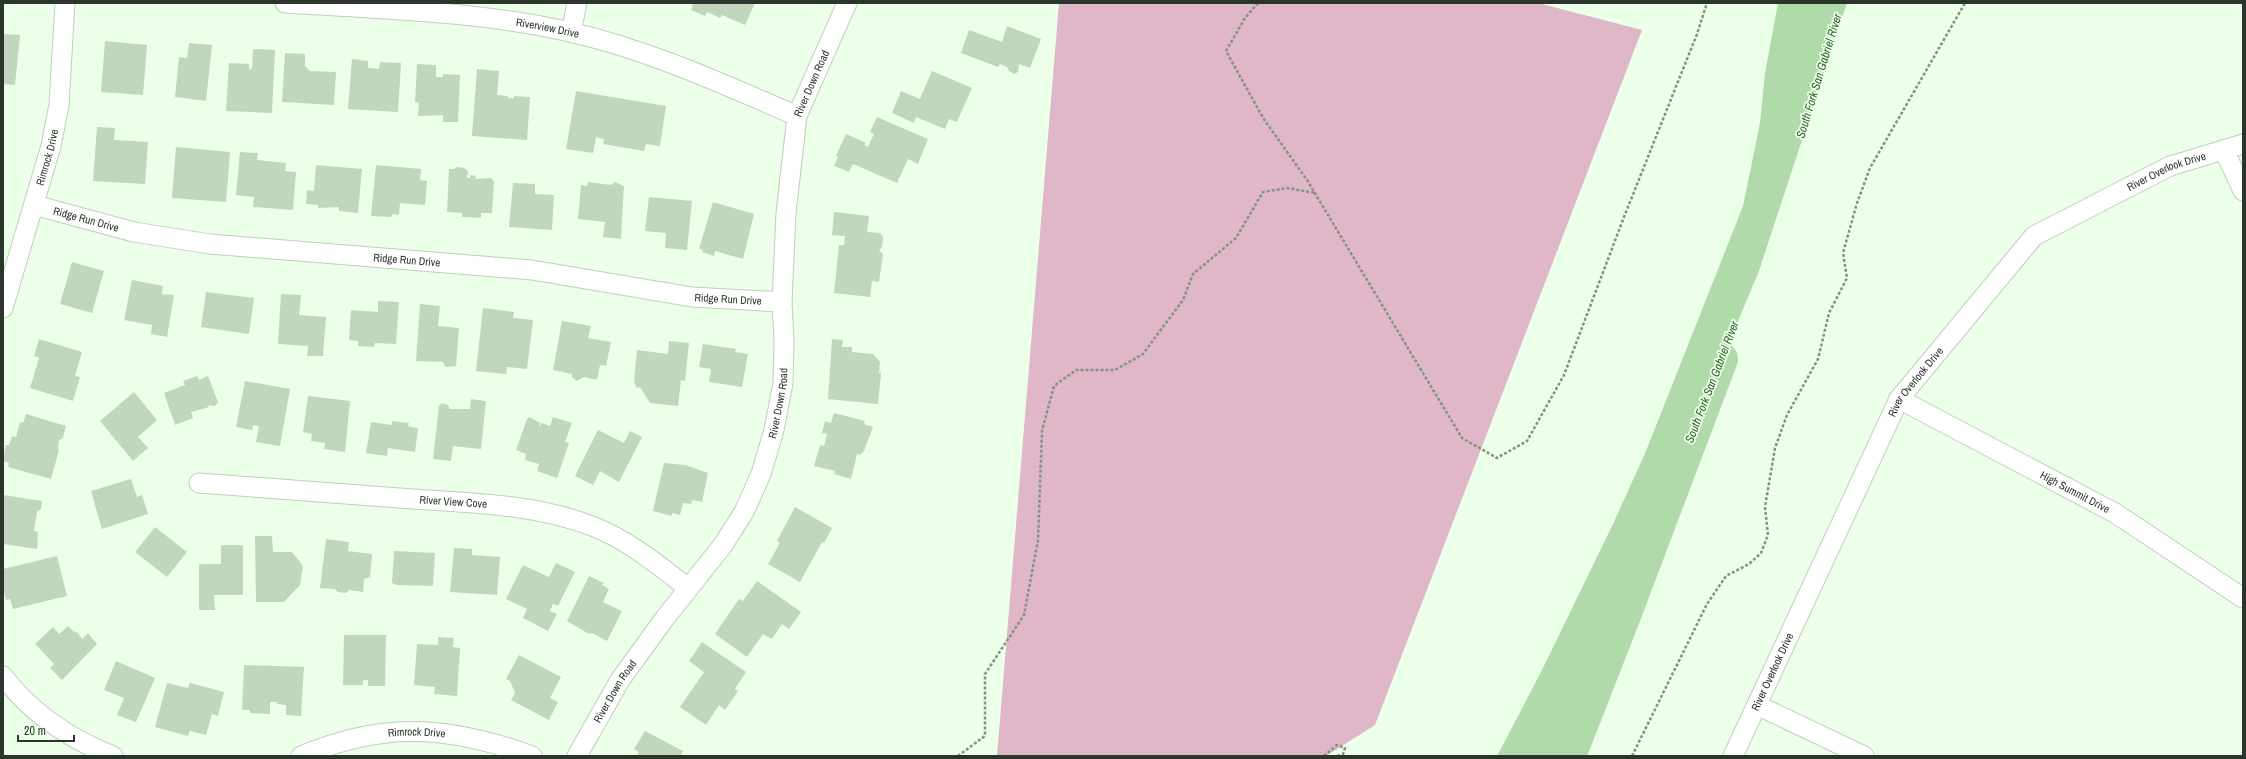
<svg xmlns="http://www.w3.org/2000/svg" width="2246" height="759" font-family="'Archivo Narrow',sans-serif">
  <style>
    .green { fill: #e0b7c8 }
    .water { fill: #b1daab }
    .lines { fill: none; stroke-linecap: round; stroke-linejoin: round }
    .river { stroke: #b1daab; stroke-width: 34 }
    .building { fill: #c0d7bc }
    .minor-casing { stroke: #bbd2b7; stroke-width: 21 }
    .path { stroke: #849282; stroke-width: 2.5; stroke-dasharray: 3 2; stroke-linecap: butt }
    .minor { stroke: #fff; stroke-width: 19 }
    .labels { text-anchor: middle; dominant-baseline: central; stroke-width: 3.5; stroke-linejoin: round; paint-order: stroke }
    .street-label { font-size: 11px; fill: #2c352b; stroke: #ecffe9 }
    .water-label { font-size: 12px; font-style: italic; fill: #2e6227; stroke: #ecffe9 }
  </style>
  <rect width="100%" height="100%" fill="#ecffe9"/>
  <!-- green -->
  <path class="green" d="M1059,3H1538L1642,30L1375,725L1326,756H997Z"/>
  <!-- water -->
  <path class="water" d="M1778,3H1847L1759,271L1673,476L1584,710L1562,756H1497L1541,672L1613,524L1646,451L1743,206L1760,123L1765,73Z"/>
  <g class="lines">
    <!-- river -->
    <path class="river" d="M1569,756L1626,610L1721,359"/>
  </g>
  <!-- building -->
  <path class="building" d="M689,3H755L745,25L722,15L720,18L707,12L705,16L691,10L693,5Z
    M1007,26L1041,39L1030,68L1019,64L1018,72L1014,74L1009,71L1007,67L1000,64L998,67L961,53L969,30L1002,42Z
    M3,34L20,35L15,85L3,84Z
    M105,41L147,45L143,95L101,92Z
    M189,43L212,45L206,101L175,97L179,57L187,58Z
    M253,49L275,50L272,113L226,111L229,63L249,64V70L252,68Z
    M285,53L305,54V66L310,71L336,72L334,105L282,102Z
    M352,59L368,61V68L379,69L380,62L401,63L398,112L348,109Z
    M417,64L436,65V77H443V74L460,75L458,122H443V115L418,116L419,103L415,102Z
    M477,69L499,71L497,95L508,96V98H514V96L530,97L527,140L472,136Z
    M932,71L972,88L957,122L949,119L945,129L916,117L914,123L892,113L901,91L920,99Z
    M576,91L666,106L660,146L646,144L644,151L603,144L604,139L596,137L593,153L566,149Z
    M877,117L928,139L918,164L908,159L897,183L853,164L849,172L834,166L838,157L836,156L846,134L866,143L864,145L868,147L874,134L870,132Z
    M97,127L115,128L114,140L148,142L145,184L93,181Z
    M176,147L230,152L226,202L172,198Z
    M240,152L258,153L257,160L286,163L285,171L296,172L293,210L253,207L254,197L236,195Z
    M316,165L362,169L358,213L339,211V207L318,208V205L306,204L307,190L314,191Z
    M376,165L421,169L420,180L427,181L425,205L400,203L399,215L392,214L391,217L371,216Z
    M457,167L464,168L468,171L467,178H470V175L476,176L475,179L491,178L494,182L492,213H481V218L462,217V213L447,212L449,169H454Z
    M588,182L611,185L615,182L624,186L621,239L603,237L605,222L578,219L581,185L587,186Z
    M513,183L535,184V194L554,195L552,230L509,227Z
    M649,197L692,201L687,250L665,248L666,233L645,231Z
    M713,202L754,214L743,259L715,251L714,256L702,252L703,250L699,249Z
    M834,212L869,216L867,232L880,233L883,237L882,247L879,250L883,254L879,282L872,281L870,297L834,293L839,245H844L845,236L832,235Z
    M72,262L104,271L92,313L60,304Z
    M132,280L163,286L162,294L174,295L167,337L151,334L152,325L124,320Z
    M206,292L254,298L249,334L201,327Z
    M281,294L301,295L299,315L326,317L323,356H307L308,346L278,344Z
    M378,301L399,302L396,344L375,343L374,347L358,346V341L349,340L351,310L378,312Z
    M420,304L440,306L438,326L459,328L456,366L445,367L443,362L416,361Z
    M483,308L514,312L513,318L533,320L527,369L507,367L506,374L476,371Z
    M562,321L591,326L588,338L611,342L606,366L600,365L597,380L584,377L577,381L572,377V374L553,370Z
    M39,339L82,352L75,376L80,377L73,401L30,388L39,358L34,356Z
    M832,339L843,340L842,347H852V352L873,354L880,362L879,373H881L878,404L828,399Z
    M669,341L689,343L685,381L681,380L678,406L650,403L640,387L637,388L634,382L637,350L668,354Z
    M703,344L736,349L735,352L748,354L742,387L709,382L711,369L699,367Z
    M197,376L199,380L208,376L218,402L215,406L208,405L209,407L191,412L193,418L175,425L164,393L185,385L183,381Z
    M245,381L290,389L280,446L256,442L259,426L253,425L252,430L236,427Z
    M134,392L157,420L138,437L148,448L133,461L100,421Z
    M308,396L350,401L345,452L324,449L325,443L311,441L312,434L303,432Z
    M471,399L486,401L481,449L453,446L451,461L433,459L439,406L442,403L448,405L450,409H470Z
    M834,413L865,421L864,424L873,427L864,451L860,455L857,454L851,479L834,474L835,471L814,466L820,445L824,446L827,434L822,433L825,421L831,423Z
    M26,414L66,426L63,438L59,440L58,448L59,450L51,479L8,467L9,463L3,461L6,445H9L12,436L16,437L20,422L23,423Z
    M530,417L540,423L538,428L542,423L550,426L553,417L572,423L565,442L569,443L557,478L537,471L539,464L525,460L526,454L516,450L527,419Z
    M392,421L409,423L408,426L418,428L415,452L388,448L387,456L366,453L371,422L392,425Z
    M598,430L624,443L630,431L642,437L619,482L600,471L593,485L575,476Z
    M664,463L685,465L708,473L702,502L692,500L691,504L683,503L680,515L672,513V516L653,511Z
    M131,479L137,497L142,495L148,514L102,529L91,491Z
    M3,495L42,501L41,509L37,512L34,531L38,532L37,549L3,544Z
    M795,507L832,528L824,543L822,542L800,582L768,564L780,543L777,541Z
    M155,527L187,552L167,577L135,552Z
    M255,536H272L273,552H292L303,566L300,585L284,602H256Z
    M326,539L349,542L348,551L372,554L370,577L364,579L363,592L349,590L346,593L338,592L335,589L320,588Z
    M221,545H243V595H214L215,610H199V564H221Z
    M454,548L472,549V555L500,557L497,595L450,592Z
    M394,551L435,553L433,586L397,585L392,583Z
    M57,556L67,596L13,609L10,599L6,600L3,589V569Z
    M556,563L575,572L558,606L553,604L550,611L557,614L548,631L523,618L527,609L506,599L523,565L549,577Z
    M589,576L604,583L602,585L609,589L603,602L622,611L607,641L592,633L589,634L567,621Z
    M757,581L801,612L789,629L782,624L772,639L763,634L747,657L715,634L739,599L743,601Z
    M68,626L73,631L78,633L82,639L88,633L97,644L62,680L50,668L54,664L35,644L53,627L59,634Z
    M344,635H386L385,686H368V680H363V685H343Z
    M438,637L454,638L453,647L460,648L457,696L434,694L435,687L414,685L417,644L438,645Z
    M702,642L746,672L735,689L738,691L725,710L719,705L706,725L680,707L704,672L689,661Z
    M519,655L561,677L550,698L558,702L549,720L511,700L515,693L510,681L506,679Z
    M116,661L155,678L136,722L117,715L124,698L104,690Z
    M244,665L304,667L301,716L286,715V705L277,704V702H270V714L250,713V710H242Z
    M167,683L188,688L190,683L224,692L218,716L212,714L206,735L190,731L188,736L155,727Z
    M645,731L683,751L681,756H637L639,752L634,749Z"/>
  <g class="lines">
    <!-- minor casing -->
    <g class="minor-casing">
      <g id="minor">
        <path id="s1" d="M285,3C379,9 477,11 570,32C649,50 723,84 797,116"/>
        <path d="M571,32L577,3"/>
        <path d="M2224,150L2243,191"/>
        <path id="s2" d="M34,205L134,232L210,244L532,270L692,297L782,302"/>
        <path id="s3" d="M3,308L51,146L59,105L65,3"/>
        <path id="s4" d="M1899,399L2115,513L2243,598"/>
        <path id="s5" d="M199,483C270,488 341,494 413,499C472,503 535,504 592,526C628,540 657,564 688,588"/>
        <path d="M3,676C31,713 70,739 113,756"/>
        <path d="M1757,705L1864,756"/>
        <path id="s6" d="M301,756C328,745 357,736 386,733C435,727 486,739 532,756"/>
        <path id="s7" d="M577,756L620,680L665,618L723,545L744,512L761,474L774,430L783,383L784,341L782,302L786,213L797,116L847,3"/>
        <path id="s8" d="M1733,756L1899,399L2034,236L2170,166L2243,144"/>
      </g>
    </g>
    <!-- path -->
    <path class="path" d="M1258,3L1245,18L1226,51L1263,118L1307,180L1462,438L1497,458L1527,441L1564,375L1624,217L1697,34L1707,3
      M958,756L985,736V674L1024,615L1038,540L1042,431L1054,386L1076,370H1115L1143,354L1183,300L1193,274L1236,238L1263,192L1287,188L1315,193
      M1324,756L1337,745L1345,748L1343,754L1337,756
      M1632,756L1707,604L1726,576L1749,564L1761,553L1768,535L1765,507L1775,448L1787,415L1818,359L1829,313L1847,278L1843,253L1857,203L1870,168L1965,3"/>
    <!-- minor -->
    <use href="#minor" class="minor"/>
  </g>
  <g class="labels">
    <!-- street labels -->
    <g class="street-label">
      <text stroke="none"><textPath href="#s1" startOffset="264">Riverview Drive</textPath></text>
      <text stroke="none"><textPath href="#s7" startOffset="735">River Down Road</textPath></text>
      <text stroke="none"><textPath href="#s3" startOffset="157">Rimrock Drive</textPath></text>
      <text stroke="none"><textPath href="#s8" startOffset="753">River Overlook Drive</textPath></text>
      <text stroke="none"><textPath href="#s2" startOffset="54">Ridge Run Drive</textPath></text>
      <text stroke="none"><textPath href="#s2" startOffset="378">Ridge Run Drive</textPath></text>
      <text stroke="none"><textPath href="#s2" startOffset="702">Ridge Run Drive</textPath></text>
      <text stroke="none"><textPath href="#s8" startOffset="417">River Overlook Drive</textPath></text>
      <text stroke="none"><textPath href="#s7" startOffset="411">River Down Road</textPath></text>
      <text stroke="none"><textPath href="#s4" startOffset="199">High Summit Drive</textPath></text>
      <text stroke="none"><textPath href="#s5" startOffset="255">River View Cove</textPath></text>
      <text stroke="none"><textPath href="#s8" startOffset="93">River Overlook Drive</textPath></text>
      <text stroke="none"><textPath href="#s7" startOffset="75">River Down Road</textPath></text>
      <text stroke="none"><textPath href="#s6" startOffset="119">Rimrock Drive</textPath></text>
    </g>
    <!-- water labels -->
    <g class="water-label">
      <text transform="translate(1819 76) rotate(-73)">South Fork San Gabriel River</text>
      <text transform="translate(1712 382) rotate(-69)">South Fork San Gabriel River</text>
    </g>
  </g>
  <!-- border -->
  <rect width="2246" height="759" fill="none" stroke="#2c352b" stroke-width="8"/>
  <!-- scale -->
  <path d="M18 735v6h56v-6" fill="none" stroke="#2c352b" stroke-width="2"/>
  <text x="24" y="735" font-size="12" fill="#2c352b" stroke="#ecffe9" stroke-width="3" paint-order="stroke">20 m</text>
</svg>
